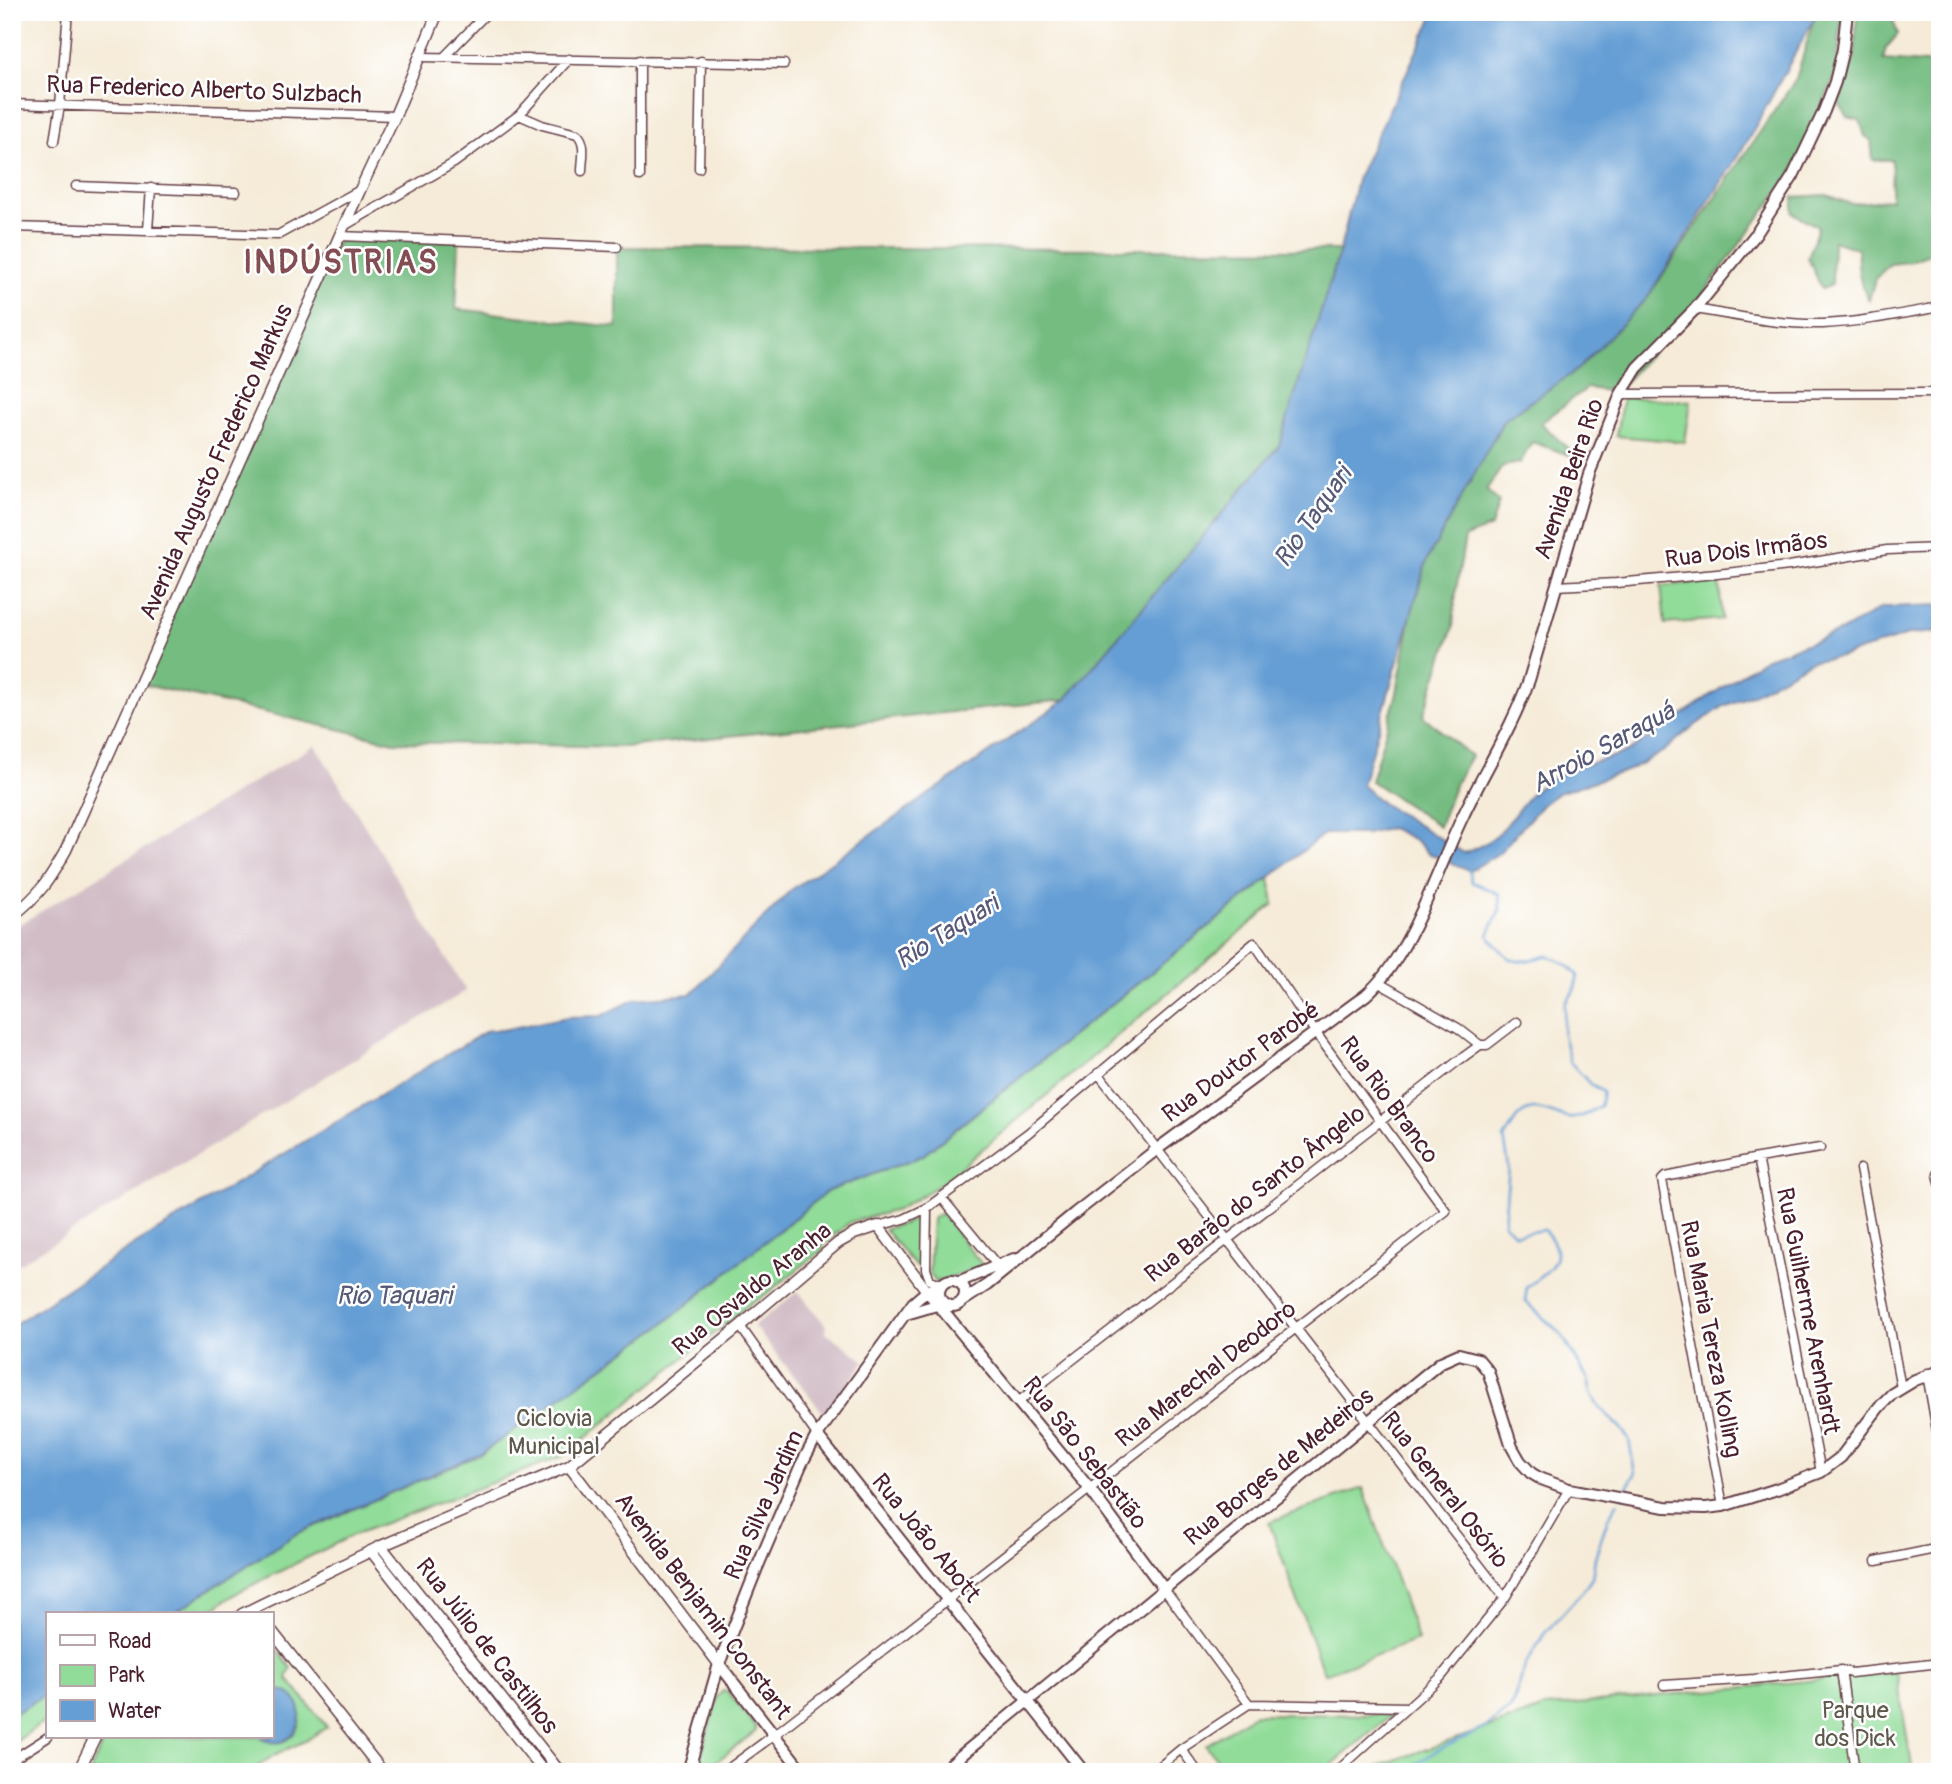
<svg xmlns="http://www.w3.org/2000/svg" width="1952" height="1784" font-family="Pangolin,sans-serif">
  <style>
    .industrial { fill: #d2bdc6 }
    .green { fill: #91dc99; stroke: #6e7e62; stroke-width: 2 }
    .forest { fill: #74bc81; stroke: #5f6e56; stroke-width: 2 }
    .water { fill: #659ed4; stroke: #585e80; stroke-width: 2 }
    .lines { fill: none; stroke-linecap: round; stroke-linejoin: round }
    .stream { stroke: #659ed4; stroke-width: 2.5 }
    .minor-casing { stroke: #643e45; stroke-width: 11 }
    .tertiary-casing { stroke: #643e45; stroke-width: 13 }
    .secondary-casing { stroke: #643e45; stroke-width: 14 }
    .minor { stroke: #fff; stroke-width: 8 }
    .tertiary { stroke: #fff; stroke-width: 10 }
    .secondary { stroke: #fff; stroke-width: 10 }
    .labels { text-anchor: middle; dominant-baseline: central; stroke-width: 5; stroke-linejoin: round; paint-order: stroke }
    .street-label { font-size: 24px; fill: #4a1f2b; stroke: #fff }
    .park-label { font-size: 24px; fill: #5f584c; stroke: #fff }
    .water-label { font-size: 26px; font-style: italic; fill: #565877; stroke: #fff }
    .district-label { font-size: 32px; font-weight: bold; letter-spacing: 2px; fill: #834d53; stroke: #fff }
  </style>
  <rect width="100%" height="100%" fill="#fff"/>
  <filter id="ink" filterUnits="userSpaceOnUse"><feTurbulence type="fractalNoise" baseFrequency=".0143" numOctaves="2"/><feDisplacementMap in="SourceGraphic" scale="14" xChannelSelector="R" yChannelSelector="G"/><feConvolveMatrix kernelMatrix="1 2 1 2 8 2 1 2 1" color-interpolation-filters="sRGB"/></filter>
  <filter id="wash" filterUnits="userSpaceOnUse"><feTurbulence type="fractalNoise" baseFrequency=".00686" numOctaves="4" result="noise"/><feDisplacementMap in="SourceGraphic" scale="28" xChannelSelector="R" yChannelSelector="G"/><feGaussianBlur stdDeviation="1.57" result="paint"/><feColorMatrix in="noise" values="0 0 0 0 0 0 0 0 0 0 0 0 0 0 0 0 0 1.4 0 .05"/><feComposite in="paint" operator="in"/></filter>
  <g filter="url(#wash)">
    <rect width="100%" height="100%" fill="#f5ebd8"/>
    <!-- industrial -->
    <path class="industrial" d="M315,745L466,991L12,1268V929Z
      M798,1291L827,1327L825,1332L865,1361L825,1415L754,1326Z"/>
    <!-- green -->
    <path class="green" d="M1623,397L1691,401L1685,442L1616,436Z
      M1719,581L1722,619L1665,624L1661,586Z
      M1270,878L1274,904L941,1184L897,1210L850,1222L822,1246L824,1249L758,1300L756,1299L563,1456L353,1535L240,1591L205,1614H172L296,1534L482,1453L662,1325L828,1191L922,1156Z
      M941,1213L983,1266L936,1282L929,1273L932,1219Z
      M922,1214L920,1264L915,1266L884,1229L906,1223Z
      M1363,1488L1418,1640L1324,1674L1269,1522Z
      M271,1642L291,1668L287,1678L327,1727L305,1741L274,1755L250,1772H90L105,1737H271Z
      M1896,1672L1913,1772H1361L1547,1707Z
      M723,1691H727L755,1726L756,1731L709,1767L704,1768L700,1765V1759L718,1696Z
      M47,1694V1720L12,1744V1715Z
      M1255,1714L1392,1715L1323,1772H1227L1206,1745Z"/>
    <!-- forest -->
    <path class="forest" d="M1816,12H1842L1837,72L1791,175L1694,306L1616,392L1587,388L1541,423L1578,458L1532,442L1520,463L1503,466L1486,490L1499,502L1491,527L1465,537L1456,590L1453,627L1423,716L1471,756L1456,782L1439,826L1371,781L1397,693L1422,551L1504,420L1572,373L1647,298L1796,79Z
      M1857,12H1890L1898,34L1886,48L1883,60L1938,64L1940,65V256L1932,253L1908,262L1890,264L1875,279L1869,300C1859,283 1857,268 1858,249L1833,241L1832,285L1822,289L1808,258L1818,227L1793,213V197L1827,195L1851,204L1891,199L1892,160H1873L1871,140L1865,136L1860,120L1847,117L1839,103L1855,55Z
      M340,236L459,241L456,309L617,327V247L1340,250L1279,446L1065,700L625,747L394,742L141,684Z"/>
    <!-- water -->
    <path class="water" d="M1435,12H1816V15L1748,140L1647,298L1578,369L1504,420L1427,560L1362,785L1382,803L1464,853C1480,847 1498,837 1508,823C1518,810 1526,797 1539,787C1567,766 1597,763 1629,751L1764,659L1842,631L1881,608L1886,607L1940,605V631L1908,635L1840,657L1811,661L1751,695L1724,706L1690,729L1664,751L1629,770L1558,793L1543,804L1499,853L1470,871L1428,853L1415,840L1391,828L1366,834H1324L922,1156L828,1191L662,1325L482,1453L296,1534L172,1614H47V1694L12,1715V1326L134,1245L488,1030H502L568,1017L601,1016L636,999L691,994L791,890L1065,700L1279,446L1340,250L1358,176Z
      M271,1689C321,1689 300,1763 258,1737H271Z"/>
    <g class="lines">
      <!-- stream -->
      <path class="stream" d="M1469,870L1472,882L1499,894L1500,909L1488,935C1513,964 1510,966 1548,955L1567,965L1578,976L1574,991L1565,1004L1563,1034L1570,1062L1590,1084L1603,1092L1600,1106C1591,1111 1579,1120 1568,1118C1554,1116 1536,1101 1520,1115C1514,1120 1509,1131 1504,1138L1509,1167L1504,1223L1515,1234L1544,1230C1570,1257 1550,1270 1527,1287L1525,1301L1561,1334L1588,1379L1591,1393L1598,1406L1620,1427L1629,1440L1635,1474L1621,1497
        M1405,1772L1436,1751L1485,1728L1511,1708L1526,1664L1544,1634L1584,1590L1592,1578L1595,1558L1608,1518L1618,1502"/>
    </g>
  </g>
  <g filter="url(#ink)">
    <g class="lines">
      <!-- minor casing -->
      <g class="minor-casing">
        <path id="minor" d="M421,57L784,64
          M444,57L488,12
          M640,60V176
          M12,104L395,116
          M519,115L542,125L577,134C587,143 582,159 582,171
          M54,141L60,105L68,12
          M699,168L701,61
          M76,186L236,192
          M344,226L454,163L519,115L569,59
          M12,227L278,235L360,190
          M148,230L151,188
          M340,236L617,247
          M1695,309C1737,316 1780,325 1823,324C1862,322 1901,314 1940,307
          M1621,394L1940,393
          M1556,586L1616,583L1717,574L1789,566L1887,550L1940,548
          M1379,983L1458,1028L1480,1045
          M1098,1073L1505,1598
          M1758,1158L1821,1472
          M1860,1169L1901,1388
          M1938,1174L1940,1183
          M941,1197L997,1265
          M927,1208L926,1269L930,1280L943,1284
          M740,1326L817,1435
          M1018,1402L1458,1061L1480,1045H1487L1517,1022
          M1723,1506L1662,1180L1665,1177L1758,1158L1820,1148
          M1876,1561L1940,1548
          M1164,1589L1249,1704
          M1841,1670L1855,1772
          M1664,1685L1754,1679L1841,1670L1851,1673L1940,1663
          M1181,1749L1198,1772
          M692,1758L700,1772
          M12,1760L48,1737
          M724,1772L774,1735L1446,1211L1316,1033L1254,943L1028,1133L927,1208L904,1219L878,1226
          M1153,1772L1181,1749L1249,1704L1408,1707
          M1336,1772L1441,1677L1505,1598L1569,1489"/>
      </g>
      <!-- tertiary casing -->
      <g class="tertiary-casing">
        <path id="tertiary" d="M12,916C40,895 49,880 66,850L360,190L395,116L438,12
          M1928,1374L1940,1442
          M569,1466L719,1664
          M381,1546L560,1772
          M371,1551L544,1772
          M242,1614L381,1546L569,1466L740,1326L838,1243L854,1234L878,1226L927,1291
          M271,1630L383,1772
          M78,1772L95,1737"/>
      </g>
      <!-- secondary casing -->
      <g class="secondary-casing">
        <path id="secondary" d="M939 1293a13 13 0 1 1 26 0a13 13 0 1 1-26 0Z
          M958,1282L1014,1259
          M927,1291L1089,1488L1164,1589
          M961,1302L987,1285L1075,1213L1156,1150L1366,995C1412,954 1436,872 1463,816C1485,769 1511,730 1529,680L1589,474L1621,394L1637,368L1695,309L1756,234L1793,176L1824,111L1835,82L1843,49L1847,12
          M906,1314L940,1304
          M817,1435L1084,1772
          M719,1664L803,1772
          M688,1772L719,1664L757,1568L801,1465L817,1435L913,1303L927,1291L941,1286
          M941,1772L1441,1362L1459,1354L1478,1359L1488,1371L1512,1447L1520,1461L1531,1473L1541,1479L1569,1489L1665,1507L1706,1508L1723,1506L1777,1489L1821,1472L1841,1457L1879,1407L1892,1394L1915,1380L1940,1371"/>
      </g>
      <!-- minor -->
      <use href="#minor" class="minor"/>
      <!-- tertiary -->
      <use href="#tertiary" class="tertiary"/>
      <!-- secondary -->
      <use href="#secondary" class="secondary"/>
    </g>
  </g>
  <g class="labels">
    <!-- street labels -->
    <g class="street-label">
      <text transform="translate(204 90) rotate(2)">Rua Frederico Alberto Sulzbach</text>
      <text transform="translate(216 462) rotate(-66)">Avenida Augusto Frederico Markus</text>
      <text transform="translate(1569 479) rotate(-71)">Avenida Beira Rio</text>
      <text transform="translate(1746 550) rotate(-7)">Rua Dois Irmãos</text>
      <text transform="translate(1241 1062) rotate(-36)">Rua Doutor Parobé</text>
      <text transform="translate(1389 1100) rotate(54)">Rua Rio Branco</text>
      <text transform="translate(1255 1194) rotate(-38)">Rua Barão do Santo Ângelo</text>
      <text transform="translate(752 1289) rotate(-39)">Rua Osvaldo Aranha</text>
      <text transform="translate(1808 1311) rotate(79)">Rua Guilherme Arenhardt</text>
      <text transform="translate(1711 1339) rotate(79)">Rua Maria Tereza Kolling</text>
      <text transform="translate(1206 1374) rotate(-38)">Rua Marechal Deodoro</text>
      <text transform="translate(1085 1453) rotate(52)">Rua São Sebastião</text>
      <text transform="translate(1279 1467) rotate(-39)">Rua Borges de Medeiros</text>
      <text transform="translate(1445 1490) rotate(52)">Rua General Osório</text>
      <text transform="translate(764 1505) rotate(-66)">Rua Silva Jardim</text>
      <text transform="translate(926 1538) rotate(51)">Rua João Abott</text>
      <text transform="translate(703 1606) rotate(53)">Avenida Benjamin Constant</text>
      <text transform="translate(487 1646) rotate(52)">Rua Júlio de Castilhos</text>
    </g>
    <!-- park labels -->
    <g class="park-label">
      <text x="554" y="1418">Ciclovia<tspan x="554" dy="28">Municipal</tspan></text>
      <text x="1855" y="1710">Parque<tspan x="1855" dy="28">dos Dick</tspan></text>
    </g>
    <!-- water labels -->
    <g class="water-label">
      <text transform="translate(1313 517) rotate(-55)">Rio Taquari</text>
      <text transform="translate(1603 748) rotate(-29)">Arroio Saraquá</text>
      <text transform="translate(947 932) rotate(-32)">Rio Taquari</text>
      <text x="394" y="1296">Rio Taquari</text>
    </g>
    <!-- district labels -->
    <g class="district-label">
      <text x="341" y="263">INDÚSTRIAS</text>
    </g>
  </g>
  <!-- margin -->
  <rect width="1952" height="1784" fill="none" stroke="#fff" stroke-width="42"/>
  <!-- legend -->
  <rect x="46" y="1612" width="228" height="126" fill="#ffffff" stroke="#b7a5aa" stroke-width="2"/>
  <rect x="60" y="1635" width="35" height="10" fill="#ffffff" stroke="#b7a5aa" stroke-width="2"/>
  <text x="108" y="1648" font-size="21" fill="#4a1f2b">Road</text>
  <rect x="60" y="1665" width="35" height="21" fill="#91dc99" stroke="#b7a5aa" stroke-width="2"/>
  <text x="108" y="1682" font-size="21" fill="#4a1f2b">Park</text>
  <rect x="60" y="1700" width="35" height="21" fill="#659ed4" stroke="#b7a5aa" stroke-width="2"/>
  <text x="108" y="1718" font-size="21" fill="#4a1f2b">Water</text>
</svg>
